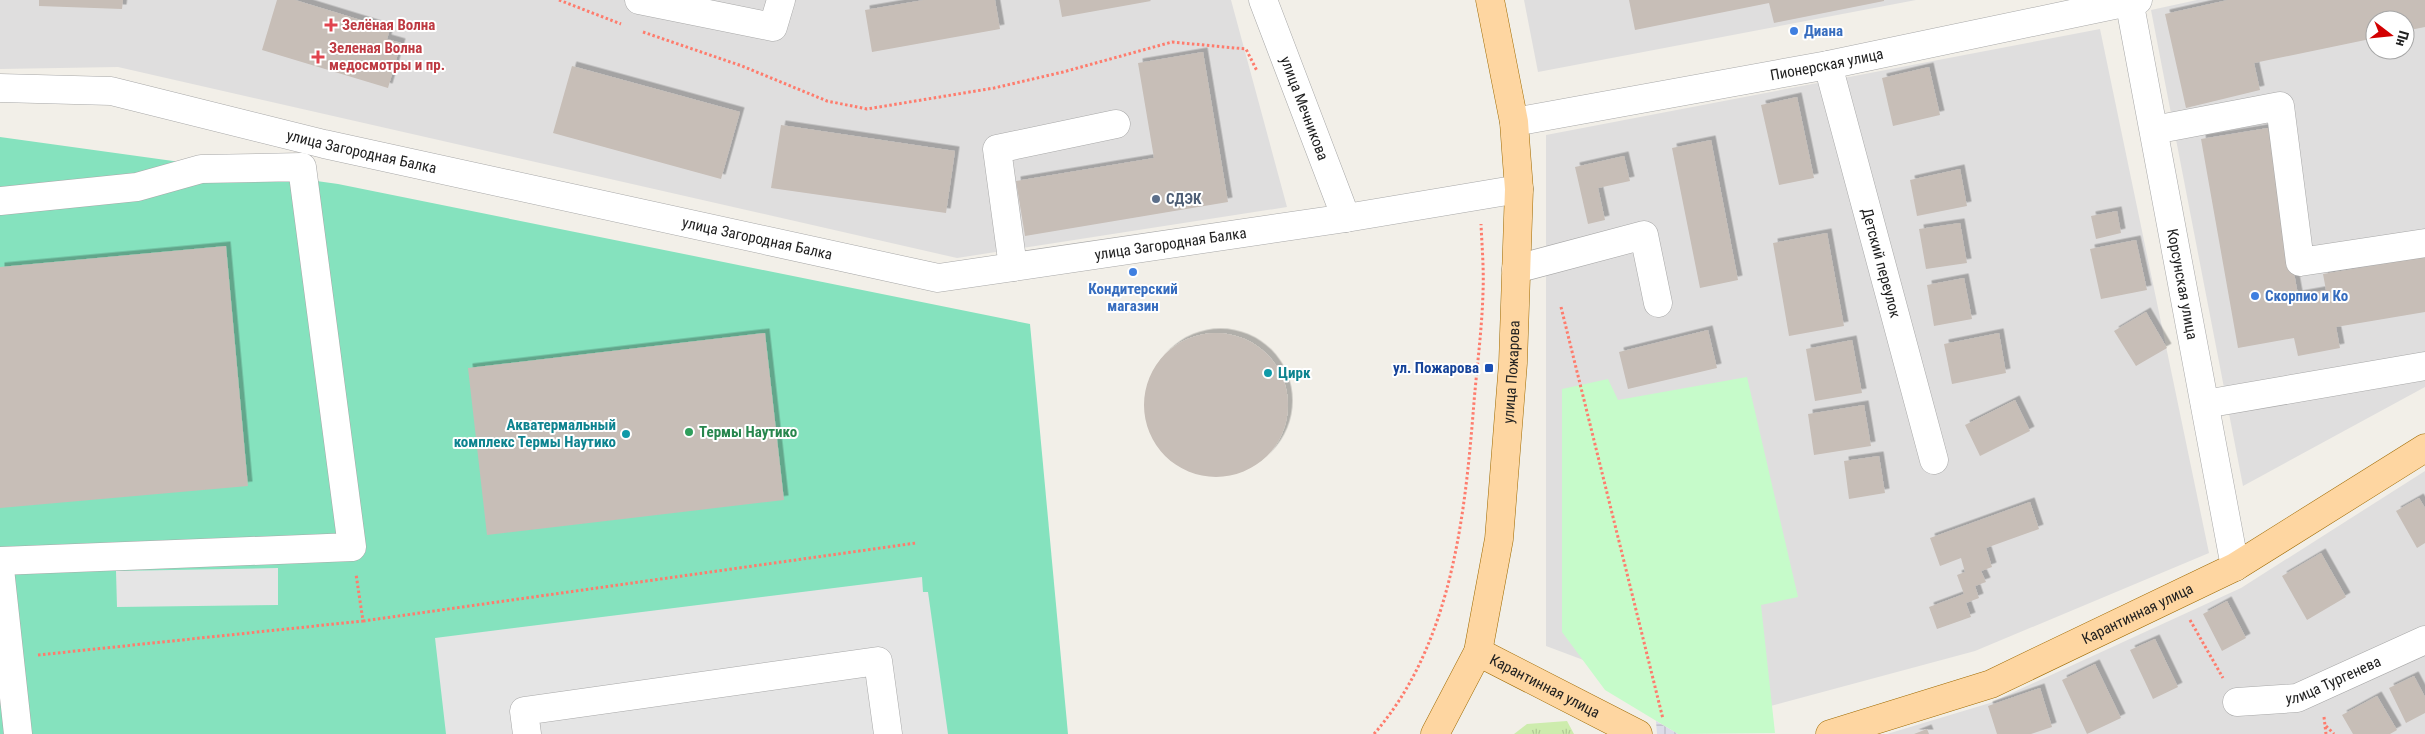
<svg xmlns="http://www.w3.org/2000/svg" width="2425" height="734" font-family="'Roboto Condensed',sans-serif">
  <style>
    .residential { fill: #dfdede; fill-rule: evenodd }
    .grass { fill: url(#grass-tufts) }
    .park { fill: #c6fbca }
    .pitch { fill: #85e2be }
    .parking { fill: #e5e5e5 }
    .plaza { fill: url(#plaza-grid) }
    .building { fill: #c7beb7; filter: url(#shadow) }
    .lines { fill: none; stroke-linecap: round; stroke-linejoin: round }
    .minor-casing { stroke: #a8a8a8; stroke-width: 29 }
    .major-casing { stroke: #9f6a00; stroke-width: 29 }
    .path { stroke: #fe7c6d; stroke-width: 3; stroke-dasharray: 2.5 2.5; stroke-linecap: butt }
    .minor { stroke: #fff; stroke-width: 28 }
    .major { stroke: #fed6a1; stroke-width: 28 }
    .health-dot { fill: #e0444e; stroke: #fff; stroke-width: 2 }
    .shop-dot { fill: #3f7fe0; stroke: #fff; stroke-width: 2 }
    .service-dot { fill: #5c6f8a; stroke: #fff; stroke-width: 2 }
    .transit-dot { fill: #1a4fb4; stroke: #fff; stroke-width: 2 }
    .culture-dot { fill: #0f9aa8; stroke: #fff; stroke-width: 2 }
    .leisure-dot { fill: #2e9e5b; stroke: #fff; stroke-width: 2 }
    .labels { text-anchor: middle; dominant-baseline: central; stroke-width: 4; stroke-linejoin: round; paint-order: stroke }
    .health-label { font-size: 15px; font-weight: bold; fill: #be3a42; stroke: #fff; text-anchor: start }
    .shop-label { font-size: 15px; font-weight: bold; fill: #366cbe; stroke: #fff; text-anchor: start }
    .street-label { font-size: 15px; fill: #212121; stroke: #fff }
    .service-label { font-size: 15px; font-weight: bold; fill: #4e5e75; stroke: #fff; text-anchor: start }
    .transit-label { font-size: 15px; font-weight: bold; fill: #164399; stroke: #fff; text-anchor: end }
    .culture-label { font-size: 15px; font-weight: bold; fill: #0d838f; stroke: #fff; text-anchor: start }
    .leisure-label { font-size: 15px; font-weight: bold; fill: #27864d; stroke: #fff; text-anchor: start }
  </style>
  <defs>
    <pattern id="grass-tufts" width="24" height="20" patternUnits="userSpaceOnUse" patternTransform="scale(1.25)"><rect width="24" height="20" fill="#cdecad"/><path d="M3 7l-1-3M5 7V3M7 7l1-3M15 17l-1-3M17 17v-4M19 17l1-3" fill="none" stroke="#b0ca95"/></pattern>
    <pattern id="plaza-grid" width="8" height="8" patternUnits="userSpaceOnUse" patternTransform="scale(1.25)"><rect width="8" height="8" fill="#dcdce8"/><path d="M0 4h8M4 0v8" fill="none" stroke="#bcbcc7"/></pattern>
    <filter id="shadow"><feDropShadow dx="4.5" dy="-4.5" stdDeviation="0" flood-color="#0004"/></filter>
  </defs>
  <rect width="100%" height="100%" fill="#f2efe8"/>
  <!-- residential -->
  <path class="residential" d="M0,0H1231L1287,207L957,258L118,67L0,69Z
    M1524,0H1916L1538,72Z
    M2197,0H2425V387L2243,486L2151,10ZM2375,20H2405V50H2375Z
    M2100,29L2209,553L1975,651L1733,716L1546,646V135Z
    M2425,471V734H1887L1990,703L2241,588Z"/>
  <!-- grass -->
  <path class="grass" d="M1567,721L1574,734H1514L1527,724Z"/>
  <!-- park -->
  <path class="park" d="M1747,377L1798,597L1761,605L1775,733L1678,734L1605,690L1562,632V389L1608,379L1618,400Z"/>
  <!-- pitch -->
  <path class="pitch" d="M0,137L338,184L1030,324L1068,734H0Z"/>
  <!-- parking -->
  <path class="parking" d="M278,568V605L117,607L116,571Z
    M922,577L923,592H928L948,734H446L435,638Z"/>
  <!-- plaza -->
  <path class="plaza" d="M1656,721L1678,734H1657Z"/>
  <!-- building -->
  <path class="building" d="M39,0H123L122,9L39,6Z
    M277,0H295L390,29L387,39L401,43L388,88L262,50Z
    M924,0H995L1000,29L872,52L865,10Z
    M1059,0H1150L1151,1L1062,17Z
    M1629,0H1884V1L1774,23L1769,3L1635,30Z
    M2228,0H2425V27L2405,31V20H2375V38L2254,63L2260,90L2186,108L2165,14Z
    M1203,52L1228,202L1025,236L1016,181L1154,158L1138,63Z
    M572,66L740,112L721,179L553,133Z
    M1929,67L1940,115L1893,126L1882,78Z
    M1797,97L1814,178L1779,185L1761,105Z
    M781,125L955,151L946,213L771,188Z
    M2268,128L2298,295L2326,290L2323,274L2425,257V312L2336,327L2340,348L2298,356L2294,338L2238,348L2201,139Z
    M1711,140L1738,280L1700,288L1672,148Z
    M1624,156L1630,181L1598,188L1605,220L1588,224L1575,167Z
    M1960,169L1967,206L1917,216L1910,180Z
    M2117,211L2121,233L2096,239L2091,216Z
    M1960,223L1967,263L1926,269L1919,229Z
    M1827,233L1844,326L1789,336L1773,243Z
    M2136,240L2147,290L2101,299L2090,249Z
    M226,246L248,486L0,508V267Z
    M1964,278L1972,319L1934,326L1927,285Z
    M2146,312L2167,348L2136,366L2114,331Z
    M1708,330L1717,368L1628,389L1619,352Z
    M765,333L784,500L487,535L468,368Z
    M1999,333L2006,373L1952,384L1944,344Z
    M1144 405a72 72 0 1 1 144 0a72 72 0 1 1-144 0Z
    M1852,340L1862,393L1815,401L1806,349Z
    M2015,400L2030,431L1980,456L1965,425Z
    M1864,405L1871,446L1814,455L1808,414Z
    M1879,456L1885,493L1849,499L1844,461Z
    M2419,498L2425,508V543L2417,548L2396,511Z
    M2030,502L2039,529L1986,548L1992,567L1981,571L1986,582L1975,586L1979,598L1966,603L1971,617L1937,629L1929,607L1964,594L1957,575L1965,572L1961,558L1940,566L1930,538Z
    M2321,553L2346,597L2307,620L2282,576Z
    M2227,601L2246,638L2222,651L2203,614Z
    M2155,639L2178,687L2153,699L2130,650Z
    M2095,664L2121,718L2087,734L2062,680Z
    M2414,676L2425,697V713L2406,723L2389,688Z
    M2040,688L2052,727L2031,734H1997L1988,706Z
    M2377,696L2397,730L2390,734H2353L2342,715Z
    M1927,729L1929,734H1914Z"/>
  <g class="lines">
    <!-- minor casing -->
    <g class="minor-casing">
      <g id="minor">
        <path d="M639,0L773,27L781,0"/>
        <path id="s1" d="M1263,0L1346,218"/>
        <path id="s2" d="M2129,0L2235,567"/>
        <path id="s3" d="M1828,65L1934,460"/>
        <path id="s4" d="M0,88L111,91L324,144L938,278L1346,218L1519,189"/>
        <path id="s5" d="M1514,122L1828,65L2138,0"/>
        <path d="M2154,130L2280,106L2300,262L2425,243"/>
        <path d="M0,201L137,187L201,169L302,167L352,547L0,561"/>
        <path d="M1013,267L997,149L1116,124"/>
        <path d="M1516,269L1644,235L1658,303"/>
        <path d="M2205,404L2425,366"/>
        <path d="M0,569L18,734"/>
        <path id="s6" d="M2237,702L2297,698L2425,640"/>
        <path d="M527,734L524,711L878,661L888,734"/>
      </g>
    </g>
    <!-- major casing -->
    <g class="major-casing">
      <g id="major">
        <path id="s7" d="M1478,652L1638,734"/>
        <path id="s8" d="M1435,734L1478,652L1499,539L1513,363L1519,189L1516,150L1514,122L1490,0"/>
        <path id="s9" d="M1830,734L1991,684L2235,567L2425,448"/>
      </g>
    </g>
    <!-- path -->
    <path class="path" d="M559,0L621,24
      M643,32L742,66L827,101L867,109L994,88L1063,72L1172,42L1246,49L1257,71
      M1561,307L1663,719
      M2190,620L2223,678
      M363,621L916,543
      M38,655L363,621L356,574
      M2324,717L2326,734
      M2326,726L2334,734
      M1374,734C1452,644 1465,516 1474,402C1477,366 1482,329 1483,292C1484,270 1482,247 1481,224"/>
    <!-- minor -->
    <use href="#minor" class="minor"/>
    <!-- major -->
    <use href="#major" class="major"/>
  </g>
  <!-- markers -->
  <g class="health-dot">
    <path d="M328.5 17.5h5v5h5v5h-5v5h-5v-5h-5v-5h5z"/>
    <path d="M315.5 49.5h5v5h5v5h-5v5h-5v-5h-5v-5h5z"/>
  </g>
  <g class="shop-dot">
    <circle cx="1794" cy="31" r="5"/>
    <circle cx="1133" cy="272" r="5"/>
    <circle cx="2255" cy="296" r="5"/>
  </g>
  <circle class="service-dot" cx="1156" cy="199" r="5"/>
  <rect class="transit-dot" x="1484" y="363" width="10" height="10" rx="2.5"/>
  <g class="culture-dot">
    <circle cx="1268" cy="373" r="5"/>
    <circle cx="626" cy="434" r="5"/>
  </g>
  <circle class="leisure-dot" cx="689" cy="432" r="5"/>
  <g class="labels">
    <!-- health labels -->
    <g class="health-label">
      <text x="342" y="25">Зелёная Волна</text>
      <text x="329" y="48">Зеленая Волна<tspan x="329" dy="17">медосмотры и пр.</tspan></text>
    </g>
    <!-- shop labels -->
    <g class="shop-label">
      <text x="1804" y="31">Диана</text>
      <text x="1133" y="289" text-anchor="middle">Кондитерский<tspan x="1133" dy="17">магазин</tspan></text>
      <text x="2265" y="296">Скорпио и Ко</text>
    </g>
    <!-- street labels -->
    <g class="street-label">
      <text stroke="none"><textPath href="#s5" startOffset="318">Пионерская улица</textPath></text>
      <text stroke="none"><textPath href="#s1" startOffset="116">улица Мечникова</textPath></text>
      <text stroke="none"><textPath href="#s4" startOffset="369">улица Загородная Балка</textPath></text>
      <text stroke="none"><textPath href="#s4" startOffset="774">улица Загородная Балка</textPath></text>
      <text stroke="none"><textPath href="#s4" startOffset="1194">улица Загородная Балка</textPath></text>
      <text stroke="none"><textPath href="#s3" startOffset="205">Детский переулок</textPath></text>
      <text stroke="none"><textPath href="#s2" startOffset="289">Корсунская улица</textPath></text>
      <text stroke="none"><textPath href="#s8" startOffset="375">улица Пожарова</textPath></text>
      <text stroke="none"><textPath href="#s9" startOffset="331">Карантинная улица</textPath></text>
      <text stroke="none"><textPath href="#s6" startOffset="100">улица Тургенева</textPath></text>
      <text stroke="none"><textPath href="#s7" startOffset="75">Карантинная улица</textPath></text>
    </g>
    <!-- service labels -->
    <g class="service-label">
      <text x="1166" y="199">СДЭК</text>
    </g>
    <!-- transit labels -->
    <g class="transit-label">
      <text x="1479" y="368">ул. Пожарова</text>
    </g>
    <!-- culture labels -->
    <g class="culture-label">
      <text x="1278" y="373">Цирк</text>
      <text x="616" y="425" text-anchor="end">Акватермальный<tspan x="616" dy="17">комплекс Термы Наутико</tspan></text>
    </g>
    <!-- leisure labels -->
    <g class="leisure-label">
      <text x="699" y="432">Термы Наутико</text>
    </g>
  </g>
  <!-- north arrow -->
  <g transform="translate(2390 35) rotate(106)"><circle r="24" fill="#ffffff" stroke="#a6a6a6"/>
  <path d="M0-4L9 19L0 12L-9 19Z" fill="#d30001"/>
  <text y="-8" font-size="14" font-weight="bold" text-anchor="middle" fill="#212121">Пн</text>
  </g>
</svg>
